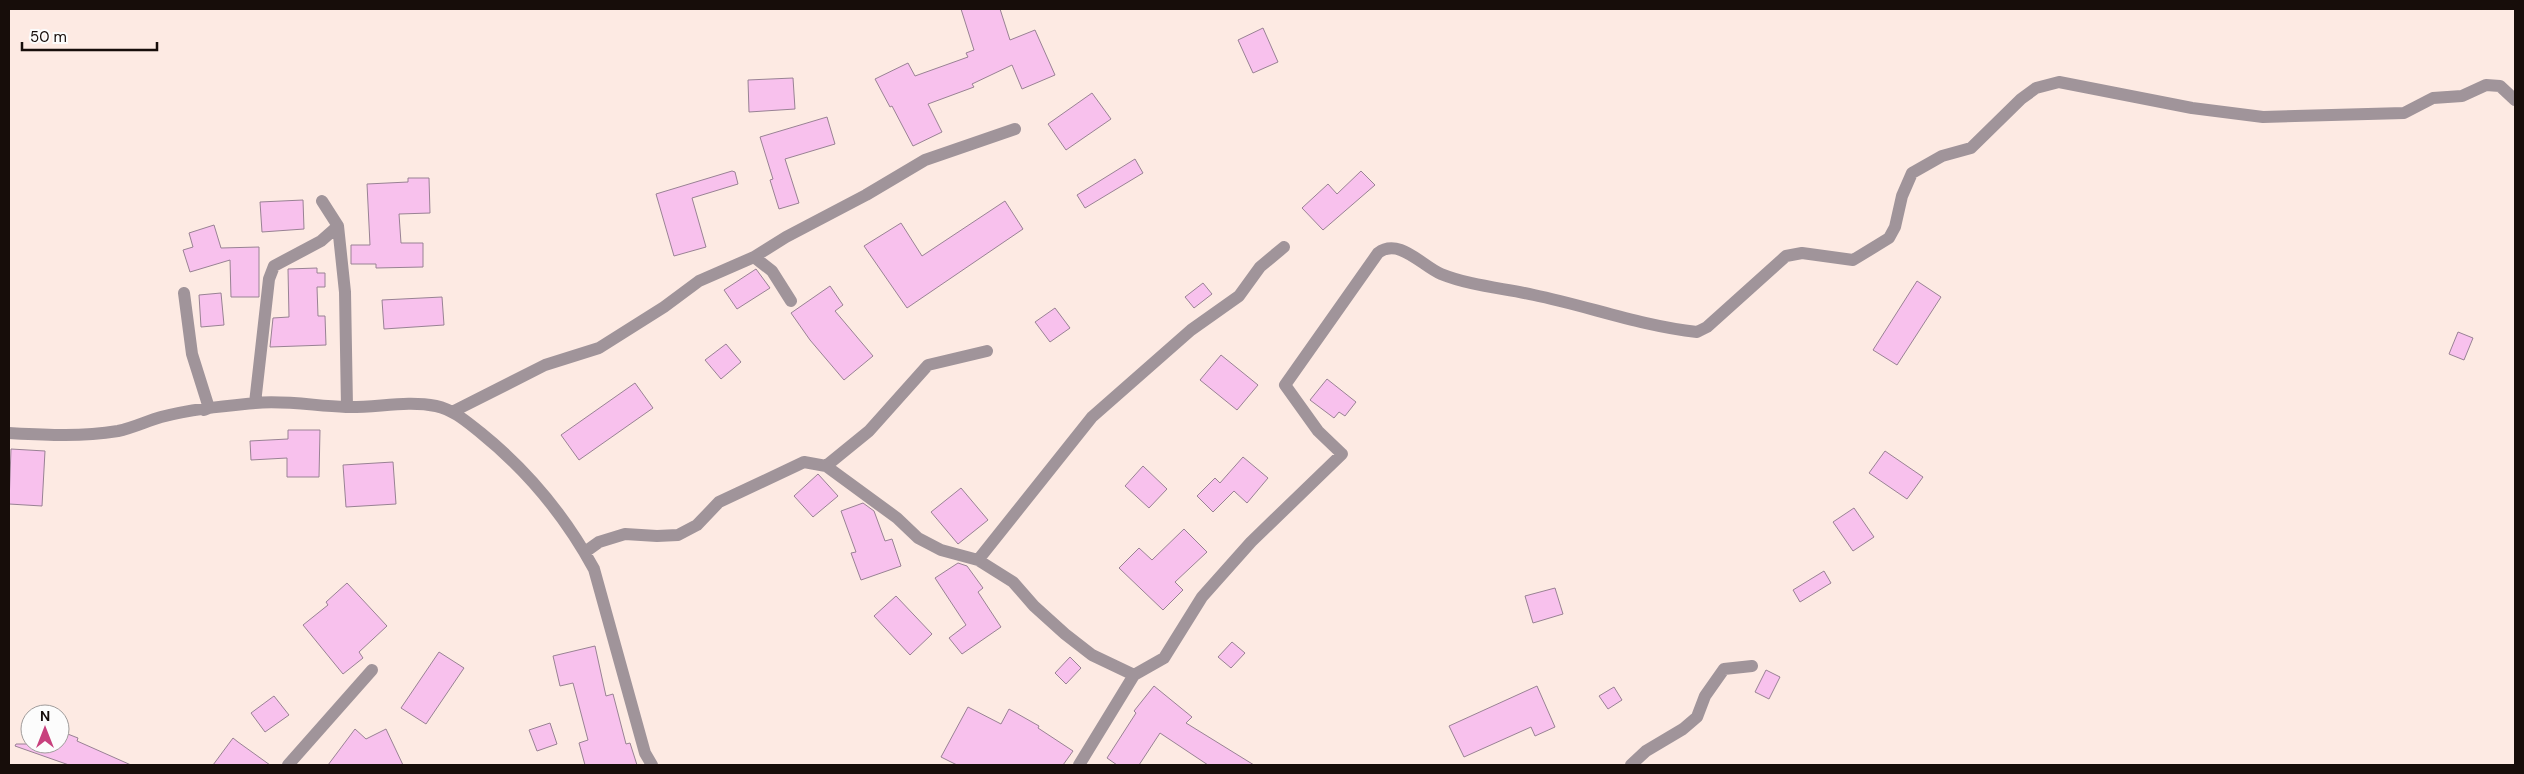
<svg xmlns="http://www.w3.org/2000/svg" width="2524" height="774" font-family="'DM Sans',sans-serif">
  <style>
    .building { fill: #f8c1ed; stroke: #998294 }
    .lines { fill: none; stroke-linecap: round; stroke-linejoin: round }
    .minor { stroke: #a0949a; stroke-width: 12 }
  </style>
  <rect width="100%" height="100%" fill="#fdeae3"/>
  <!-- building -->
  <path class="building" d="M961,9H1000L1010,40L1035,30L1055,75L1022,89L1012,65L972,84L974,87L928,104L942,132L913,146L892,106L890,107L875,79L908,63L915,76L968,57L966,53L974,50Z
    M1263,28L1278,62L1253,73L1238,40Z
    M793,78L795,109L749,112L748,80Z
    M1092,93L1111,119L1066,150L1048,124Z
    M827,117L835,144L785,159L799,203L779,209L770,180L773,179L760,137Z
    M1135,159L1143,173L1085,208L1077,195Z
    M732,171L735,172L738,184L692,198L706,247L674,256L656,194Z
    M1361,171L1375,185L1323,230L1302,208L1328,184L1337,194Z
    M408,178H429L430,213L399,214L401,243H423V267L376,268V264H351V245H370L367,184L408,182Z
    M303,200L304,229L262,232L260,202Z
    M1005,201L1023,229L907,308L864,246L901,223L922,256Z
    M214,225L221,248L259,247V297H231L230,260L190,272L183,250L193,247L189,233Z
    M317,268V273H325V287H317L318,316H325L326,345L270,347L273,318L289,317L288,269Z
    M756,269L770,288L737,309L724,290Z
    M1917,281L1941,297L1897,365L1873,350Z
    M1203,283L1212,294L1194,308L1185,297Z
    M830,286L843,305L835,311L873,356L844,380L810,340L791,313Z
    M221,293L224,325L201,327L199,295Z
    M442,297L444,325L384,329L382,300Z
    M1055,308L1070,328L1050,342L1035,322Z
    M2458,332L2473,338L2464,360L2449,354Z
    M726,344L741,362L721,379L705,360Z
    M1221,355L1258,385L1237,410L1200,380Z
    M1327,379L1356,402L1345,416L1339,412L1334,418L1310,400Z
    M635,383L653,408L579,460L561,435Z
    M288,430H320L319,477H287V458L251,460L250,441L288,439Z
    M11,449L45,451L42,506L9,504Z
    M1885,451L1923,477L1907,499L1869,473Z
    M1243,457L1268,478L1247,503L1234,491L1213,512L1197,496L1215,478L1220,483Z
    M393,462L396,504L346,507L343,465Z
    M1143,466L1167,489L1149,508L1125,486Z
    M818,474L838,496L813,517L794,496Z
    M961,488L988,520L958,544L931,512Z
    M863,503L874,511L885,541L892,539L901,566L861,580L851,553L856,552L841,511Z
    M1854,508L1874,537L1853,551L1833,522Z
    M1184,529L1207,552L1175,582L1183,590L1163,610L1119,568L1139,548L1152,560Z
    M958,563L967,566L983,588L978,592L1001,627L962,654L949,638L966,625L935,578Z
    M1824,571L1831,583L1800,602L1793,590Z
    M347,583L387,626L359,652L363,658L343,674L303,625L328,605L326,602Z
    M1555,588L1563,614L1533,623L1525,596Z
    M896,596L932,634L910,655L874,616Z
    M1232,642L1245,653L1231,668L1218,657Z
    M595,646L606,696L613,694L626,744L630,743L637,765H585L579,743L588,740L573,683L560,686L553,656Z
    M439,652L464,668L426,724L401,708Z
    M1070,657L1081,668L1066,684L1055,673Z
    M1766,670L1780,677L1769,699L1755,692Z
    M1154,686L1192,717L1186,723L1254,765H1208L1160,733L1139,765H1117L1107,758L1136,713L1134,711Z
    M1537,686L1555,727L1535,736L1531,727L1464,757L1449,726Z
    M1614,687L1622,700L1608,709L1599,696Z
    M274,696L289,715L265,732L251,713Z
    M968,707L1001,724L1009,709L1039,726L1038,728L1073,751L1063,765H957L941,757Z
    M550,723L557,744L537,751L529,730Z
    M355,729L366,739L386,729L403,765H328Z
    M60,731L78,738L77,741L131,765H69L15,746L16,744H60Z
    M233,738L238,742L270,765H213Z"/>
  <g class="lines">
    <!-- minor -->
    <path class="minor" d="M322,201L338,226L345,292L347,407
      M754,257L786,237L866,195L925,160L1015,129
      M184,293L192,354L209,408L204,410
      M255,403L269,279L274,266L321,241L338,226
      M452,412L545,365L599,348L664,307L699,281L754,257L772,271L791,301
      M9,433C47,435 80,437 118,431C133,428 147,421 161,417C191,409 225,406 255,403C286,400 315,406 346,407C376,408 406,400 436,406C454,410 467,422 481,433C528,471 565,516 594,569L645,753L652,765
      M826,466L869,431L928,365L987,351
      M585,552L599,542L625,534L657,536L678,535L697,525L719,502L804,462L826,466L897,518L918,538L941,550L978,560L1013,582L1034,606L1065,634L1092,655L1134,675
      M978,560L1092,417L1191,330L1239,296L1260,267L1284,247
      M288,765L372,670
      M1079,765L1134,675L1164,658L1202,597L1251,542L1342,454L1318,431L1285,385L1378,253C1399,237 1422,266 1441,274C1471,286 1503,288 1534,295C1588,306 1641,326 1697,332L1707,327L1786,256L1802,253L1853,260L1889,238L1895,227L1902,196L1912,173L1942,156L1971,148L2021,99L2036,88L2059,82L2192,108L2263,117L2404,113L2433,98L2462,96L2486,85L2500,86L2515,100
      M1631,765L1646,751L1683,729L1697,717L1705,696L1724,669L1752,666"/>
  </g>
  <!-- border -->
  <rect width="2524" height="774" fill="none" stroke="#170d0a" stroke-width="20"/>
  <!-- north arrow -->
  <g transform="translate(45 729)"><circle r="24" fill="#fcfcfc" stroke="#a09c9b"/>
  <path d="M0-4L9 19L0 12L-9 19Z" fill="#c8407d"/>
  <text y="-8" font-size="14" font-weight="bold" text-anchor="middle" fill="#170d0a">N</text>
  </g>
  <!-- scale -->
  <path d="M22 42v8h135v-8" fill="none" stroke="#170d0a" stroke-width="2.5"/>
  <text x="30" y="42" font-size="15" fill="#170d0a" stroke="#fcfcfc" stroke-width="4" paint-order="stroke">50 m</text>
</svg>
